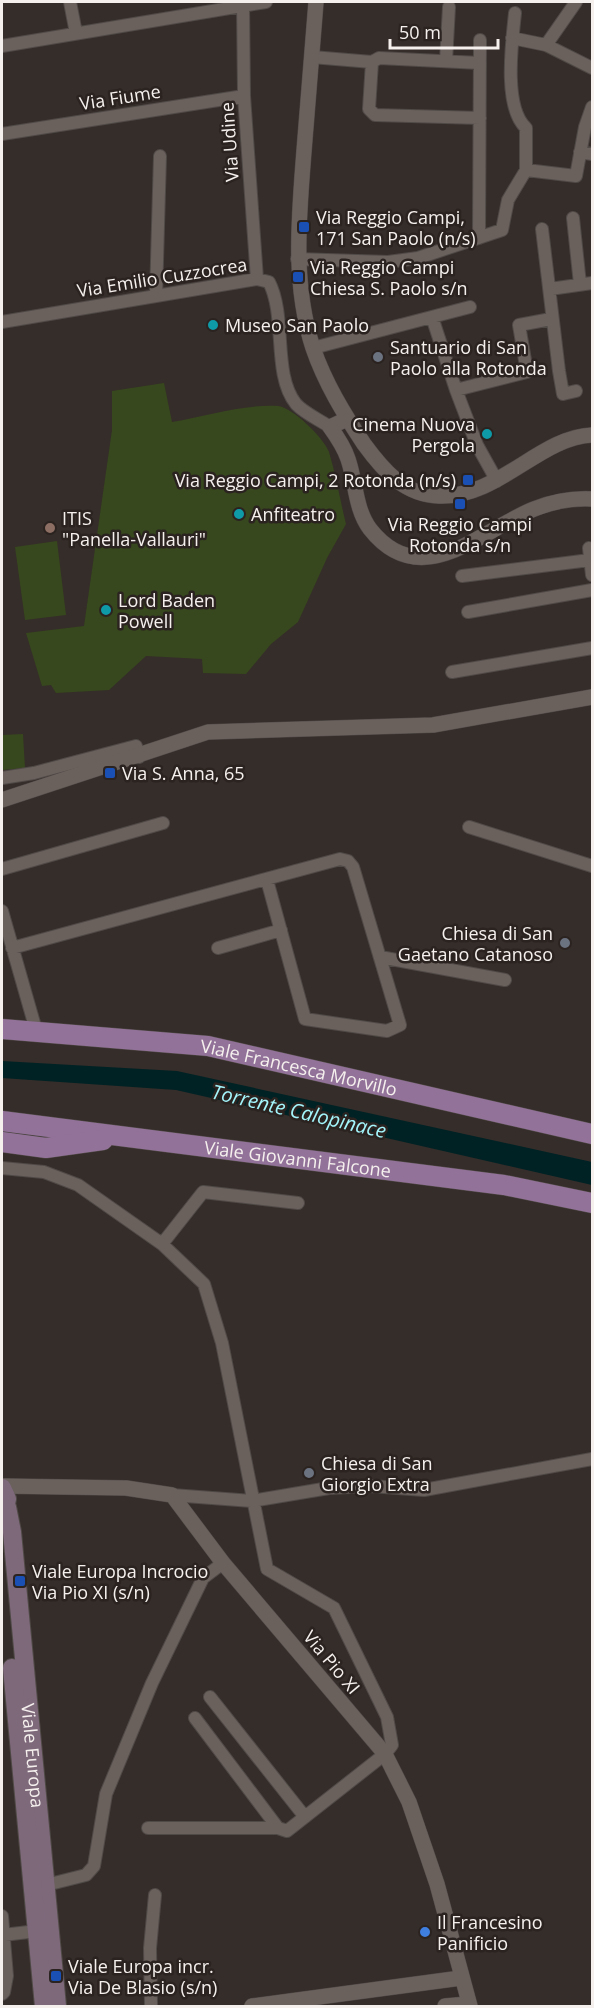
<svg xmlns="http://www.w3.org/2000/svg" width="594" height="2008" font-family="'Open Sans',sans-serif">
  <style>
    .green { fill: #37481e }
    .water { fill: #002225 }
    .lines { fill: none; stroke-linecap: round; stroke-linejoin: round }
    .minor-casing { stroke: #504a47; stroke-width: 14 }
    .tertiary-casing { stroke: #504a47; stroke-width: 16 }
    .secondary-casing { stroke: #504a47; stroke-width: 20 }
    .primary-casing { stroke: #504a47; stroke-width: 21 }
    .minor { stroke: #6a615d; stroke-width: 12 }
    .tertiary { stroke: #6a615d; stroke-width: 15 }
    .secondary { stroke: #7e697b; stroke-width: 18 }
    .primary { stroke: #927299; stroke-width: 20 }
    .transit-dot { fill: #1a4fb4; stroke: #2b2320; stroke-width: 2 }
    .culture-dot { fill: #0f9aa8; stroke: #2b2320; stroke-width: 2 }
    .worship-dot { fill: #6b7280; stroke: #2b2320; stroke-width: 2 }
    .education-dot { fill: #8d6e63; stroke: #2b2320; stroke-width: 2 }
    .shop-dot { fill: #3f7fe0; stroke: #2b2320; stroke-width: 2 }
    .labels { text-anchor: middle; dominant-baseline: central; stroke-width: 5; stroke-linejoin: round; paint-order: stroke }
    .street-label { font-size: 18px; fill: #f5f0ee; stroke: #2b2320 }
    .poi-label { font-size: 18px; fill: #f5f0ee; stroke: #2b2320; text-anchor: start }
    .water-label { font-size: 20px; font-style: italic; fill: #a3f5fb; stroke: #2b2320 }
  </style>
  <rect width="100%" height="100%" fill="#352d29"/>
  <!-- green -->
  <path class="green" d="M164,383L172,422C206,416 244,404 278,406C292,407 324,438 329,452C336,475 340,500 346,524L327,558L298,622L271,644L246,674L203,673L202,659L146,656L109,690L56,693L51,685L42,686L26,633L84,626L112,430V391Z
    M57,541L66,615L25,620L15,547Z
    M23,734L25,768L2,770V735Z"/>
  <!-- water -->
  <path class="water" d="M2,1061L177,1071L592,1162V1185L176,1090L2,1078Z"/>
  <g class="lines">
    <!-- minor casing -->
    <g class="minor-casing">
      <path id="minor" d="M70,2L76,33
        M243,2L244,96L257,279
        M512,38L546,45L592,68
        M546,45L576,2
        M2,46L266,2
        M312,57L372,62L379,58L480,63
        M446,61L449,7
        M372,62L369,109L375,115L480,118
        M2,134L244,96
        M580,152L592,154
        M526,170L576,176L585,127L592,107
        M573,218L580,284
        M542,229L559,371L563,394L576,391
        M479,238L480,40
        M297,259L388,262L418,258L502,230L508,200L526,170V128C503,107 512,42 515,13
        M550,289L592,283
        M156,296L160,156
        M432,317L456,390L527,372L519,325L551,319
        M2,322L257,279L269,282C287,317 272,374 296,404C304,413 320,420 330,427
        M313,348L470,307
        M456,390L477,445L497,481
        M589,548L592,575
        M462,576L590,560
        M468,612L592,590
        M452,672L592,648
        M2,778L34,773L136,746L139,757
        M469,827L592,866
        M2,869L163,823
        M2,911L36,1030
        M12,948L340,859L348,861L353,867L400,1025L387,1031L305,1019L267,880
        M218,948L281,930
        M380,957L505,980
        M2,1168L44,1172L78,1185L162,1244L204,1284L222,1343L267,1569L334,1608L387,1717L392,1745L385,1754L287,1831L278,1828L195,1718
        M162,1244L203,1192L298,1203
        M172,1495L252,1501L329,1488L371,1486L424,1490L592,1459
        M210,1697L305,1817
        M148,1828H278
        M46,1885L86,1875L94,1866L106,1794L152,1683L203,1578L223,1563
        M2,1916L7,1976L4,1992L2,1994
        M3,1935L37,1931
        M151,2006L150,1948L155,1895"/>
    </g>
    <!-- tertiary casing -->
    <g class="tertiary-casing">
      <path id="tertiary" d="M316,2C312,51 308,101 304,151C299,217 292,283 313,348C325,383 344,414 364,444C383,470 404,495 439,496C498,498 540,437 592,435
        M347,419L330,427C338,438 344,447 348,459C356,482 355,509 370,529C421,594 481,530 534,509C554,501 572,498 592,499
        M2,800L208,732L433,725L592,697
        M2,1486L126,1488L172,1495L223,1563L385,1754L409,1802L437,1884L470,2006
        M252,2006L461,1978
        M445,2006L468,2004"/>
    </g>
    <!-- secondary casing -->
    <g class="secondary-casing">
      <g id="secondary">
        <path d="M2,1488L7,1499L3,1518"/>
        <path id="s1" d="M7,1507L12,1532L57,2006"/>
        <path d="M12,1668L44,2006"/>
      </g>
    </g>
    <!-- primary casing -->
    <g class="primary-casing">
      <g id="primary">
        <path id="s2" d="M2,1029L208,1046L592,1134"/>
        <path id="s3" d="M2,1121L504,1185L592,1203"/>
        <path d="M2,1142L46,1148L103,1140"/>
      </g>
    </g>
    <!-- minor -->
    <use href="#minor" class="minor"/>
    <!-- tertiary -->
    <use href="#tertiary" class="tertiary"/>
    <!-- secondary -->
    <use href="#secondary" class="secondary"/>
    <!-- primary -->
    <use href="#primary" class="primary"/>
  </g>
  <!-- markers -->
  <g class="transit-dot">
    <rect x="298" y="221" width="12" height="12" rx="3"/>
    <rect x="292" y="271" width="12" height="12" rx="3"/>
    <rect x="462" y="474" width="12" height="12" rx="3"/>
    <rect x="454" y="498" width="12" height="12" rx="3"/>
    <rect x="104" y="767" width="12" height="12" rx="3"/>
    <rect x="14" y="1575" width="12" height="12" rx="3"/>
    <rect x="50" y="1970" width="12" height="12" rx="3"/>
  </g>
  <g class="culture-dot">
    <circle cx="213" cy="325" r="6"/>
    <circle cx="487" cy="434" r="6"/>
    <circle cx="239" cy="514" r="6"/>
    <circle cx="106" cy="610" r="6"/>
  </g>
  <g class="worship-dot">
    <circle cx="378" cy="357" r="6"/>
    <circle cx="565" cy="943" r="6"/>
    <circle cx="309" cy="1473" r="6"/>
  </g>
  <circle class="education-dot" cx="50" cy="528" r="6"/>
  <circle class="shop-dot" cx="425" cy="1932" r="6"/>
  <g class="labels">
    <!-- street labels -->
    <g class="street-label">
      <text transform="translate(120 97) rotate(-9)">Via Fiume</text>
      <text transform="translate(229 142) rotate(-94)">Via Udine</text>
      <text transform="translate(162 277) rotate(-9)">Via Emilio Cuzzocrea</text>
      <text stroke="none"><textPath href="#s2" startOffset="300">Viale Francesca Morvillo</textPath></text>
      <text stroke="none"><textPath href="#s3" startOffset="298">Viale Giovanni Falcone</textPath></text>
      <text transform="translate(332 1662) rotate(50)">Via Pio XI</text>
      <text stroke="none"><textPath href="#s1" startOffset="250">Viale Europa</textPath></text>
    </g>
    <!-- poi labels -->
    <g class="poi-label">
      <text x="316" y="217">Via Reggio Campi,<tspan x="316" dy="21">171 San Paolo (n/s)</tspan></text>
      <text x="310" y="267">Via Reggio Campi<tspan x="310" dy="21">Chiesa S. Paolo s/n</tspan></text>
      <text x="225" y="325">Museo San Paolo</text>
      <text x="390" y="347">Santuario di San<tspan x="390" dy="21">Paolo alla Rotonda</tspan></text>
      <text x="475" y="424" text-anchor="end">Cinema Nuova<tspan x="475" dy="21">Pergola</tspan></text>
      <text x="456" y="480" text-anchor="end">Via Reggio Campi, 2 Rotonda (n/s)</text>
      <text x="251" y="514">Anfiteatro</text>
      <text x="62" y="518">ITIS<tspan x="62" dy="21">"Panella-Vallauri"</tspan></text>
      <text x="460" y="524" text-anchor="middle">Via Reggio Campi<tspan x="460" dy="21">Rotonda s/n</tspan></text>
      <text x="118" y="600">Lord Baden<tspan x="118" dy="21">Powell</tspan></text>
      <text x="122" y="773">Via S. Anna, 65</text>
      <text x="553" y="933" text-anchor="end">Chiesa di San<tspan x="553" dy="21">Gaetano Catanoso</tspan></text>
      <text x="321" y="1463">Chiesa di San<tspan x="321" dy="21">Giorgio Extra</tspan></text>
      <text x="32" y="1571">Viale Europa Incrocio<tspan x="32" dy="21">Via Pio XI (s/n)</tspan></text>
      <text x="437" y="1922">Il Francesino<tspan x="437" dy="21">Panificio</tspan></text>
      <text x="68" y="1966">Viale Europa incr.<tspan x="68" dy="21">Via De Blasio (s/n)</tspan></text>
    </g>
    <!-- water labels -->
    <g class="water-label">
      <text transform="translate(299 1111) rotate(13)">Torrente Calopinace</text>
    </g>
  </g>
  <!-- border -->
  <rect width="594" height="2008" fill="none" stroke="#f5f0ee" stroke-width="6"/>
  <!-- scale -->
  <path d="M390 39v9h108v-9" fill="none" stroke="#f5f0ee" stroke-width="3"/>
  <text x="399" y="39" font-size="18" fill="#f5f0ee" stroke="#2b2320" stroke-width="4.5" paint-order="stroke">50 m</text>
</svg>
